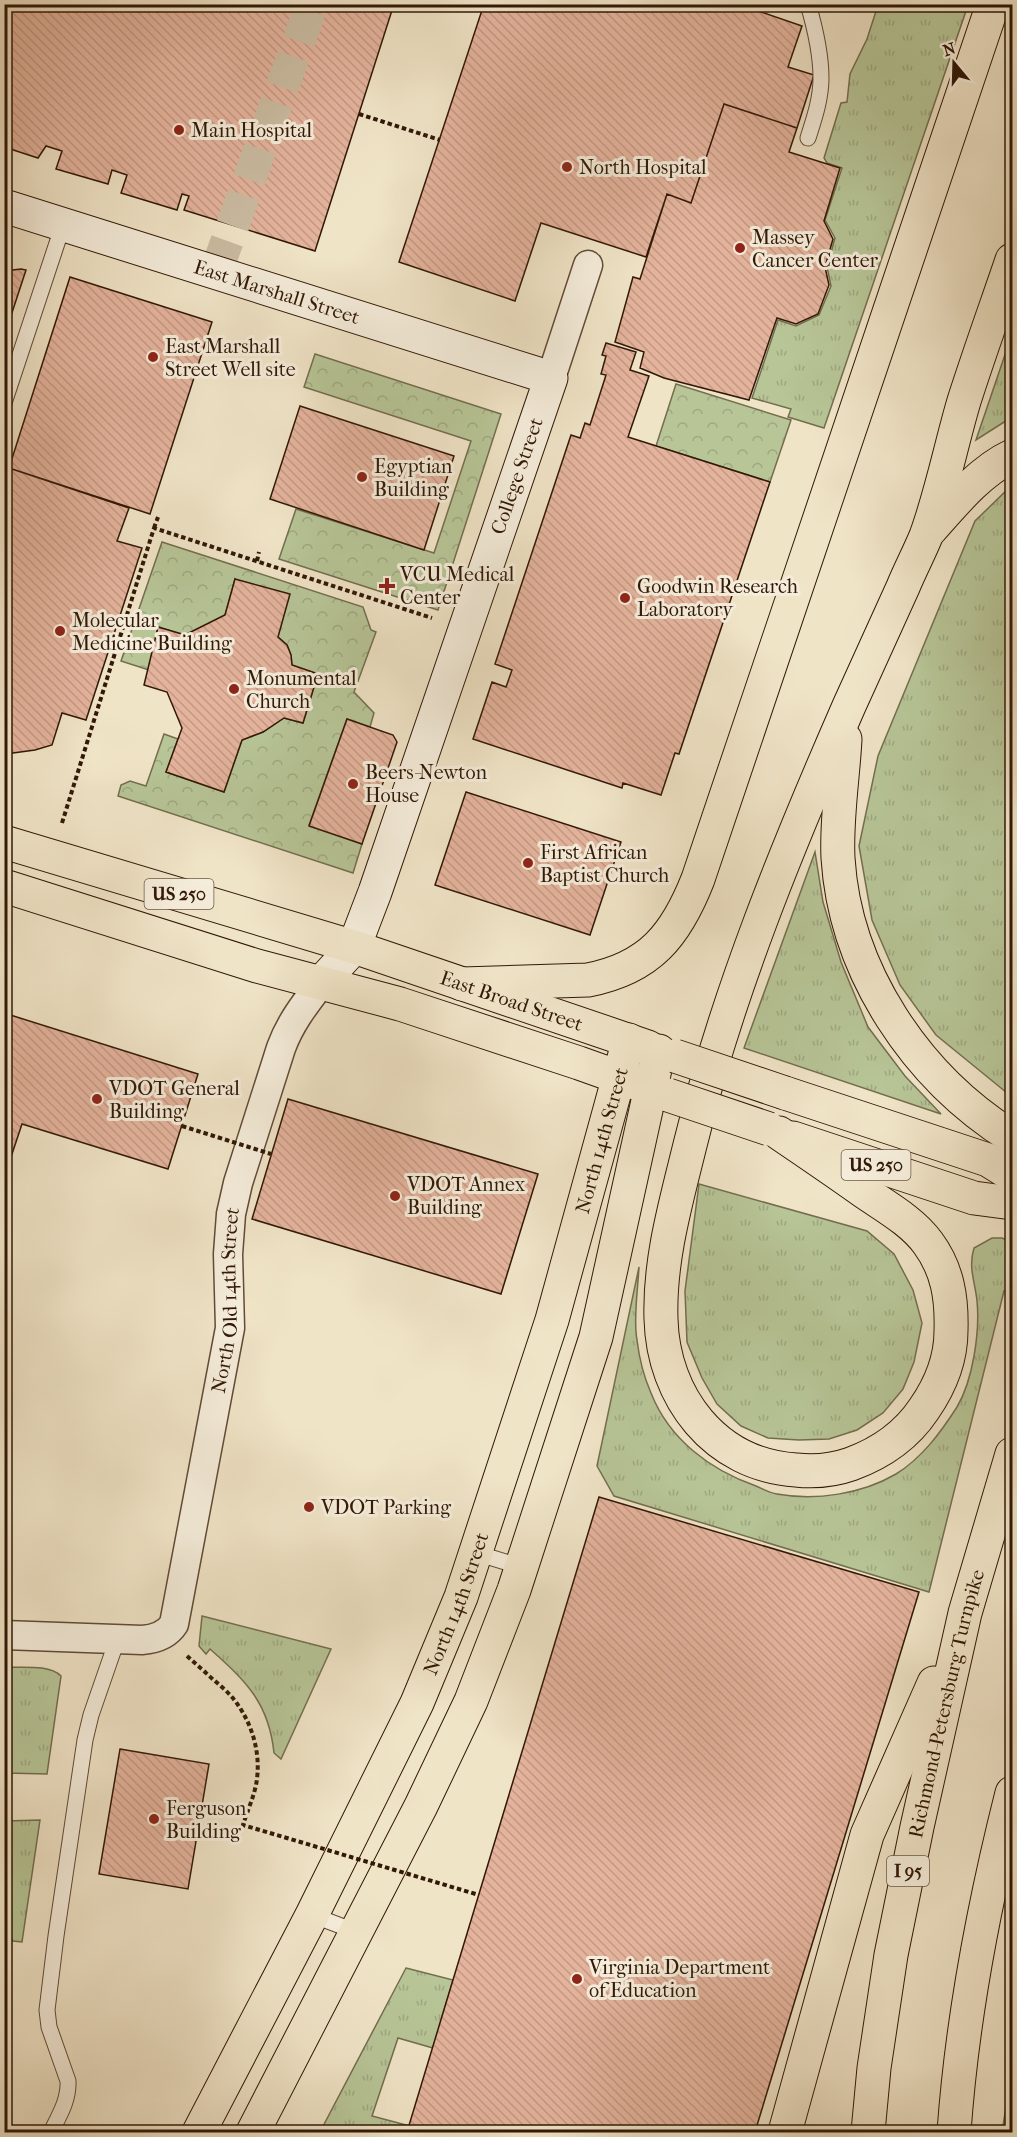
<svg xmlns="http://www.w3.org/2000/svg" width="1017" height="2137" font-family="'IM FELL French Canon',serif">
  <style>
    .grass { fill: url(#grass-tufts); stroke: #746e4f; stroke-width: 1.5 }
    .park { fill: url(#park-crowns); stroke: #746e4f; stroke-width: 1.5 }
    .building { fill: url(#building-back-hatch); stroke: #311807; stroke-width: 1.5 }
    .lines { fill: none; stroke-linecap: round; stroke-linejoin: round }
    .secondary-tunnel { stroke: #cabba1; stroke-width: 33; stroke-dasharray: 33 16; stroke-linecap: butt }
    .lane-casing { stroke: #614b37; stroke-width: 17 }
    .street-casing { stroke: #614b37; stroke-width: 31 }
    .secondary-casing { stroke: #311807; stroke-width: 35 }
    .primary-casing { stroke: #311807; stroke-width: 35 }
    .highway-casing { stroke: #311807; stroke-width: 35 }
    .path { stroke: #311807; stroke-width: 4; stroke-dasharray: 4.5 3; stroke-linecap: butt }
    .lane { stroke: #f5eddb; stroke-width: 15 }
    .street { stroke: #f5eddb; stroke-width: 28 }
    .secondary { stroke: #f5eddb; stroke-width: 33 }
    .primary { stroke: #f0e4c7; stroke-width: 33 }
    .highway { stroke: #f0e4c7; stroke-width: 33 }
    .primary-bridge-casing { stroke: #311807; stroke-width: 35; stroke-linecap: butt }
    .path-bridge { stroke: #311807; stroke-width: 4; stroke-dasharray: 4.5 3; stroke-linecap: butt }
    .primary-bridge { stroke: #f0e4c7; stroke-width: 33 }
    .poi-dot { fill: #8f2418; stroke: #f5eddb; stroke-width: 2 }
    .labels { text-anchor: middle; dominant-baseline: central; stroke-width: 6; stroke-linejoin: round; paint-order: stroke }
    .shield { fill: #f5eddb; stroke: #6c5847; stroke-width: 1.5 }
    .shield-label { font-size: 18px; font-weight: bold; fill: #311807 }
    .poi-label { font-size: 20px; fill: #311807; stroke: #f5eddb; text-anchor: start }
    .street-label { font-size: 20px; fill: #311807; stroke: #f5eddb }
  </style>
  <defs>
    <pattern id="grass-tufts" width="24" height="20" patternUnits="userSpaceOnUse" patternTransform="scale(1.5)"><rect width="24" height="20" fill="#b7c597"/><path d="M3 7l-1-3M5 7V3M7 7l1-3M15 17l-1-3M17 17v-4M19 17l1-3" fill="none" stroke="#9ea881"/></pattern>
    <pattern id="park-crowns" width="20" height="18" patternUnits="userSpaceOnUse" patternTransform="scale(1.5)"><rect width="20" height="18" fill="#b7c597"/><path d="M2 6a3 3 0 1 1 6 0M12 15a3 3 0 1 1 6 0" fill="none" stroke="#9ea881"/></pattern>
    <pattern id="building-back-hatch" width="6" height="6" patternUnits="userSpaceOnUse" patternTransform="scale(1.5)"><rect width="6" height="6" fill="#e4b39c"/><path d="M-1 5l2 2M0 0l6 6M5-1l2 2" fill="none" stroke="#c49985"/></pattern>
  </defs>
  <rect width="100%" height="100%" fill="#f0e4c7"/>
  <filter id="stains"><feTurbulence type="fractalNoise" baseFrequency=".00333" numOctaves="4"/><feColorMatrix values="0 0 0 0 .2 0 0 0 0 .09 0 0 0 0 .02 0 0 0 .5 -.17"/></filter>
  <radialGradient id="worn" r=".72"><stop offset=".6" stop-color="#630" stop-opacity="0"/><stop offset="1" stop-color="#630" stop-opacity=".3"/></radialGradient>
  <!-- grass -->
  <path class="grass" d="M878,5H968L824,428L788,417L791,409L752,398L778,320L796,326L819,315L831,286L827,267L835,238L825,220L842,168L827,163L824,158L841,103L847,102L850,74L867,39Z
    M1012,334V417L976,440Z
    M1012,485V1097L936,1035L900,985L872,920L859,846L878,756L975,521Z
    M815,852L823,902L841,962L868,1027L905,1076L941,1114L744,1048Z
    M699,1184L867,1231L894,1254L913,1290L922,1323L914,1362L903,1389L883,1413L857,1430L829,1439L799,1440L768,1438L741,1426L717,1404L702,1378L687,1342L685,1291Z
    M992,1238H1002L1012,1242V1293L1004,1291L929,1592L614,1496L597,1466L639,1267C638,1288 633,1320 637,1340C639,1357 644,1377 651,1393C669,1439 710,1470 756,1486C763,1489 770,1493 777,1494C816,1501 862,1494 896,1474C922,1458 941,1432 957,1407C973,1380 980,1332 977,1301C975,1281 968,1268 974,1248Z
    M202,1616L331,1649L281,1759L274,1753C269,1703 246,1681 210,1649L206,1654L199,1646Z
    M5,1667C21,1668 49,1664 61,1676L47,1774L5,1773Z
    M40,1820L22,1942L13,1941L5,1926V1821Z
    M406,1968L453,1980L433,2048L398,2038L372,2116L410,2126L407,2132H320Z
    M1008,2095L1012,2097V2132H1002Z"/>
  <!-- park -->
  <path class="park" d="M315,354L501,414L438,610L279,559L296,509L434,553L471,441L304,387Z
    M676,384L791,420L770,482L656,446Z
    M162,542L363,607L371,630L376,632L354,692L374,713L370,727L347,719L309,825L362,844L353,873L118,796L121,785L130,781L146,786L164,734L178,739L166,772L224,792L242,740L263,732L284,718L303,723L318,674L292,665L291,655L287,645L278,637L235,579L225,615L185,635L158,627L149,670L121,661Z"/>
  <!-- building -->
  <path class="building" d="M4,4H394L315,251L184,210L189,196L182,194L177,210L121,193L127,175L112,170L108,184L56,169L62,151L46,146L38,158L4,147Z
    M484,4H738L802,26L788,67L814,75L797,128L724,104L691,203L667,194L646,257L541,223L515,301L399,262Z
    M724,104L797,128L789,152L840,168L824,221L833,239L825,267L829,285L818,314L796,324L777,318L749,400L664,378L640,368L644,352L615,342L633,277L640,279L667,194L691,203Z
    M21,269L26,270L4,337V271Z
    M70,277L212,322L150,514L9,468Z
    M606,343L636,352L630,370L649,376L628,437L770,482L679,754L675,753L661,795L623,783L622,788L473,739L492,682L506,687L512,670L495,664L571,435L580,438L585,423L590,425L606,375L601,374L606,356L602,355Z
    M300,406L454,456L424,550L270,499Z
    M9,468L129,508L117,541L142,548L86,720L62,713L52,745L35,750L13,753L4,752V479Z
    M235,579L290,594L278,637L287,645L291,655L292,665L318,674L303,723L284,718L263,732L242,740L224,792L166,772L182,728L167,692L144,685L158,627L185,635L225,615Z
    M347,719L393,735L397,742L362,844L309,826Z
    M466,792L621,842L590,935L435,885Z
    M4,1013L198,1074L168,1169L22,1124L4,1178Z
    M288,1099L538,1174L501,1294L252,1219Z
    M599,1497L919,1592L755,2132H407Z
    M120,1749L209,1764L188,1889L99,1874Z"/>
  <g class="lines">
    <!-- secondary-tunnel -->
    <path class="secondary-tunnel" d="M216,272L312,4"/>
    <!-- lane casing -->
    <g class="lane-casing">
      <path id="lane" d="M808,4C815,28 821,53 821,78C821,99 814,119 808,138
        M4,403L63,225
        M476,1553L522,1567
        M312,1915L357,1932
        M51,2132C59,2116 69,2100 68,2081L49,2027L47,2010L56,1936L85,1740L91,1715L117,1640"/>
    </g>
    <!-- street casing -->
    <g class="street-casing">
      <g id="street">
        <path d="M551,378L588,265"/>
        <path id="s1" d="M4,1635L142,1640C155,1639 167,1635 174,1624L230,1328L228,1254L231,1214L238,1183L281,1048C290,1023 305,1004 321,983"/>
      </g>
    </g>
    <!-- secondary casing -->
    <g class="secondary-casing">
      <g id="secondary">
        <path id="s2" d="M4,206L551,378L375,892L354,947L321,983"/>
      </g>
    </g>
    <!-- primary casing -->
    <g class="primary-casing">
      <g id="primary">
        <path id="s3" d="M4,842L354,947L648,1047"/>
        <path d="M4,886L257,966L400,1004L579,1063L638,1084"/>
        <path d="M785,1093L988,1160L1012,1175"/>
        <path d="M793,1138L974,1198L1012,1203"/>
        <path id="s4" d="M199,2132L312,1915L417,1703L461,1597L552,1320L629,1040"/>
        <path d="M253,2132L421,1806L471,1701L514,1590L596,1337L659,1051"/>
      </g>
    </g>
    <!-- highway casing -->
    <g class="highway-casing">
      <g id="highway">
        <path d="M931,529C954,503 980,471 1012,456"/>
        <path d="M845,739C843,778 836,819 838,858C845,971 916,1077 1012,1137"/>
        <path d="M462,984L588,980C650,968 676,935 698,879L993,4"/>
        <path d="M779,1133C807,1152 835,1171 863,1191C886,1207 912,1221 928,1243C948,1270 952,1299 951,1331C951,1360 940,1386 924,1409C906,1436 881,1453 851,1464C834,1470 814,1472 796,1470C715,1465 663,1397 661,1319C659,1260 676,1202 690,1145C727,994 787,848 849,706C867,666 885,627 903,587C910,570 919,553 926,536C942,492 951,445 964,401C979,354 996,307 1012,260"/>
        <path d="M785,2132L867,1835L934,1683"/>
        <path id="s5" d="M868,2132L874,2068L891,1955L917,1827L965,1613L1012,1454"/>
        <path d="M954,2132C962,2018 984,1904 1012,1793"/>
      </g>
    </g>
    <!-- path -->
    <path class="path" d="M359,114L440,140
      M154,528L158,517
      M257,561L259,552
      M62,823L154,528L432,618
      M187,1656L204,1671"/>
    <!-- lane -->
    <use href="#lane" class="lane"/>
    <!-- street -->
    <use href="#street" class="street"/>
    <!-- secondary -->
    <use href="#secondary" class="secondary"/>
    <!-- primary -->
    <use href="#primary" class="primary"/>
    <!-- highway -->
    <use href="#highway" class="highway"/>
    <!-- primary-bridge casing -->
    <g class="primary-bridge-casing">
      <path id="primary-bridge" d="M675,1056L785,1093
        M668,1095L769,1129"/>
    </g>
    <!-- path-bridge -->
    <path class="path-bridge" d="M182,1126L271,1154
      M204,1671C213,1680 224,1688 232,1697C252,1721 262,1754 256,1785C253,1799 247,1812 243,1825L479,1895"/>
    <!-- primary-bridge -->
    <use href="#primary-bridge" class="primary-bridge"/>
  </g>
  <!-- markers -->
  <g class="poi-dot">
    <circle cx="179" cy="130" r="6"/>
    <circle cx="567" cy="167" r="6"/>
    <circle cx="740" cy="248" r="6"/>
    <circle cx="153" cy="357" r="6"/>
    <circle cx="362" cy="477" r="6"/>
    <path d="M384 577h6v6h6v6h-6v6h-6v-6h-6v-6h6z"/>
    <circle cx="625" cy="598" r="6"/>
    <circle cx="60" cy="631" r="6"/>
    <circle cx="234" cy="689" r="6"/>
    <circle cx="353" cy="784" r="6"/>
    <circle cx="528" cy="863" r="6"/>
    <circle cx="97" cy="1099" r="6"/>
    <circle cx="395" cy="1196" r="6"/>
    <circle cx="309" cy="1507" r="6"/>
    <circle cx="154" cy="1819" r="6"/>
    <circle cx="577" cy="1979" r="6"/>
  </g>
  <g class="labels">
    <!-- shield labels -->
    <g class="shield">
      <rect x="144.5" y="879" width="69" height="30" rx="4.5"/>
      <rect x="841.5" y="1150" width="69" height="30" rx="4.5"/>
      <rect x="887" y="1856" width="42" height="30" rx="4.5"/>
    </g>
    <g class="shield-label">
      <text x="179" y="894">US 250</text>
      <text x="876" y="1165">US 250</text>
      <text x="908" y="1871">I 95</text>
    </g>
    <!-- poi labels -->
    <g class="poi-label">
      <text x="191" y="130">Main Hospital</text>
      <text x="579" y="167">North Hospital</text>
      <text x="752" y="237">Massey<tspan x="752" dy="23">Cancer Center</tspan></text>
      <text x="165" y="346">East Marshall<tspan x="165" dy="23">Street Well site</tspan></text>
      <text x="374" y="466">Egyptian<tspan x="374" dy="23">Building</tspan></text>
      <text x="400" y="574">VCU Medical<tspan x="400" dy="23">Center</tspan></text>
      <text x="637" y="586">Goodwin Research<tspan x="637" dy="23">Laboratory</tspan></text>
      <text x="72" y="620">Molecular<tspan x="72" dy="23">Medicine Building</tspan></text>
      <text x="246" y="678">Monumental<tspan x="246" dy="23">Church</tspan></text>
      <text x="365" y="772">Beers-Newton<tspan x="365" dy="23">House</tspan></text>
      <text x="540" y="852">First African<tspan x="540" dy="23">Baptist Church</tspan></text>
      <text x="109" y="1088">VDOT General<tspan x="109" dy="23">Building</tspan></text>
      <text x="407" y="1184">VDOT Annex<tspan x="407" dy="23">Building</tspan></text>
      <text x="321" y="1507">VDOT Parking</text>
      <text x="166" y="1808">Ferguson<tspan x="166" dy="23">Building</tspan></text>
      <text x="589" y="1967">Virginia Department<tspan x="589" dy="23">of Education</tspan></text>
    </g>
    <!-- street labels -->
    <g class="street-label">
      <text stroke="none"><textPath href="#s2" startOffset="286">East Marshall Street</textPath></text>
      <text transform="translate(517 476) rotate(-71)">College Street</text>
      <text stroke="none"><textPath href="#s3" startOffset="532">East Broad Street</textPath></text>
      <text stroke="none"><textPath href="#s4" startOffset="1074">North 14th Street</textPath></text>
      <text stroke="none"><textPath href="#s1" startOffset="504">North Old 14th Street</textPath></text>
      <text stroke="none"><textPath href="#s4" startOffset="588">North 14th Street</textPath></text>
      <text stroke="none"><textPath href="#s5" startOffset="436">Richmond-Petersburg Turnpike</textPath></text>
    </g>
  </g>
  <!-- margin -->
  <rect width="1017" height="2137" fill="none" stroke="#f0e4c7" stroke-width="24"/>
  <rect x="6" y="6" width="1005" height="2125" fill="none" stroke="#311807" stroke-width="3"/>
  <rect x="12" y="12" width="993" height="2113" fill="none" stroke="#311807" stroke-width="1.5"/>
  <!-- north arrow -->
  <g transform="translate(954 63) rotate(341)" stroke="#f5eddb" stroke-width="4.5" paint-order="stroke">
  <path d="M0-4.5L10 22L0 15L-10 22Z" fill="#311807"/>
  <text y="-9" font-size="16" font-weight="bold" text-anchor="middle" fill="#311807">N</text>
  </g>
  <rect width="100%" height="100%" filter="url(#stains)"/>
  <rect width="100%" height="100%" fill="url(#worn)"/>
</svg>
